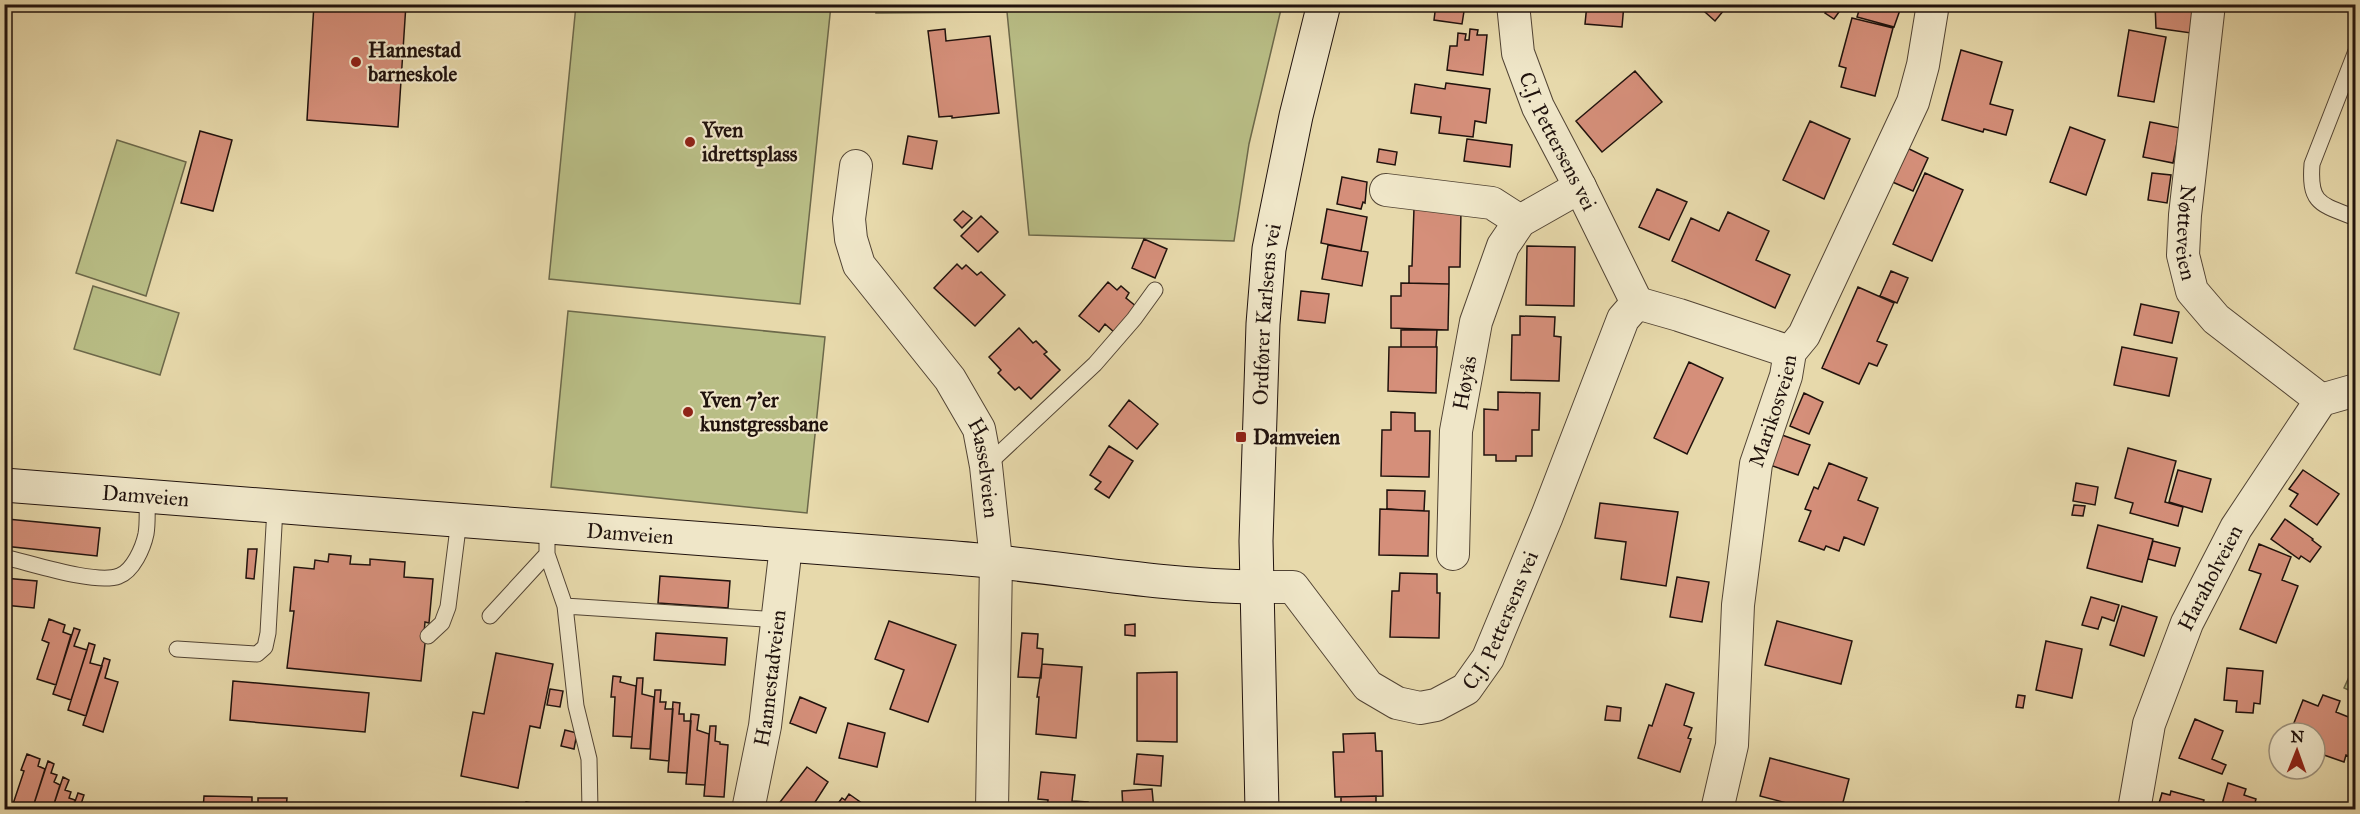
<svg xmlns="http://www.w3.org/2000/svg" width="2360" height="814" font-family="'IM FELL Great Primer',serif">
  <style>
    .green { fill: #b9be86; stroke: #6c684a; stroke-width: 1.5 }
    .building { fill: #d58f7a; stroke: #20120d; stroke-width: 1.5 }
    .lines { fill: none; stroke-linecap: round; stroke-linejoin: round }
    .lane-casing { stroke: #524434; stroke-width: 17 }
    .street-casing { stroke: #524434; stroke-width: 34 }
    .secondary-casing { stroke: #20120d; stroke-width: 35 }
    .lane { stroke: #efe6c8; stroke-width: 15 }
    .street { stroke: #efe6c8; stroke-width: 32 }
    .secondary { stroke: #efe6c8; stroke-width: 33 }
    .poi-dot { fill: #8f2418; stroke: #efe6c8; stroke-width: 2 }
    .labels { text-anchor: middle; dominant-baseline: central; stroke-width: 4.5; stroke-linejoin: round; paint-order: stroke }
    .poi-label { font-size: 21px; font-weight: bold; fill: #20120d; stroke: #efe6c8; text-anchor: start }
    .street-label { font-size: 21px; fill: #20120d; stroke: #efe6c8 }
  </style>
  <rect width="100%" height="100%" fill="#e7d9ab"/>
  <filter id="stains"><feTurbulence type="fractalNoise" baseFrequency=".00333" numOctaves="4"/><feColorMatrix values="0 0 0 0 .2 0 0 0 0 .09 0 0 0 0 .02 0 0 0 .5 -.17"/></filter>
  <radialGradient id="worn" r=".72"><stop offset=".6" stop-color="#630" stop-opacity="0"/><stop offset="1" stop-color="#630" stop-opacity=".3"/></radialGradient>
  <!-- green -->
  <path class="green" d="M877,4L1282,5L1249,144L1234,241L1029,235L1007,12L876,13Z
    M576,5H831L800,304L549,279Z
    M117,140L186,162L146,296L76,273Z
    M93,286L179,313L160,375L74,349Z
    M568,311L825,337L807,513L551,487Z
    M2355,664V693L2344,688Z"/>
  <!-- building -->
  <path class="building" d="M314,4H406L398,127L307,120Z
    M1436,4H1468L1465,5L1462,24L1434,20Z
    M1587,4H1624L1622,27L1585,24Z
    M1696,4H1729L1715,21Z
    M1831,4L1844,5L1834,19L1825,13Z
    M1861,4H1881L1900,10L1894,27L1857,17Z
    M2155,4H2195L2191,33L2156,28Z
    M1852,18L1893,28L1875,96L1841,87L1846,68L1839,66Z
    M945,29L946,41L990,36L999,113L952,118V116L939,117L928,31Z
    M1470,29L1478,30L1477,35H1487L1483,75L1447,70L1450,46H1457L1458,33L1466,34L1465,40H1469Z
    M2129,30L2166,37L2154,102L2118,96Z
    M1961,50L2002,62L1990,104L2013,110L2006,135L1984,129L1983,132L1942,120Z
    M1635,71L1662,102L1602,152L1576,121Z
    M1446,83L1490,89L1486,123L1475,121L1473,137L1439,133L1441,117L1411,113L1415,84L1445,89Z
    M1810,121L1850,139L1824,199L1783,180Z
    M2150,122L2180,128L2173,163L2143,157Z
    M2070,127L2105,140L2086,195L2050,182Z
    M200,131L232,140L213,211L181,203Z
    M908,136L937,141L932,169L903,164Z
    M1467,139L1512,145L1510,167L1464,161Z
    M1903,146L1928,158L1913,191L1888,180Z
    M1379,149L1397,152L1395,165L1377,162Z
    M1925,173L1963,190L1932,261L1893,244Z
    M2152,173L2171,175L2167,203L2148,200Z
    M1342,177L1367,182L1365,203L1363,202L1361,209L1337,204Z
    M1657,189L1687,202L1669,240L1639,227Z
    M1414,208L1461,209L1460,267H1449V284L1409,283V266H1412Z
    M1327,209L1367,217L1361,251L1321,243Z
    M963,211L972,218L962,228L954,220Z
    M1728,212L1769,231L1756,260L1790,275L1775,308L1672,261L1691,218L1719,231Z
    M981,216L998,232L978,252L961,236Z
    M1144,239L1167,249L1155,278L1132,268Z
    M1328,245L1368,252L1362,286L1322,279Z
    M1527,246L1575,247L1574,306L1526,305Z
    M957,264L962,269L966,265L977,275L981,272L1005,295L975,326L934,288Z
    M1891,271L1908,278L1897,303L1880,296Z
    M1108,282L1117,290L1121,286L1129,293L1126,298L1137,307L1115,333L1105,324L1099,332L1079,316Z
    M1401,283L1449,284L1448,330L1391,328V296H1401Z
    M1858,287L1894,303L1877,341L1887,345L1877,366L1869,363L1859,384L1822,368Z
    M1301,291L1329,294L1325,323L1298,320Z
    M2141,304L2179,312L2172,343L2134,335Z
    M1520,316L1555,317L1554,336L1561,337L1559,381L1511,380L1512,335H1520Z
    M1019,328L1033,343L1036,341L1047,352L1044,354L1060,370L1031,399L1019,387L1015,390L998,373L1001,370L989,357Z
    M1401,330H1437L1436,347H1401Z
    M1389,347H1437L1436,393L1388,391Z
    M2122,347L2177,358L2169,396L2114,385Z
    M1689,362L1723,378L1687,454L1654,438Z
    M1498,392L1540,393L1539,430H1532V456H1516V461H1496V455H1484V409L1498,410Z
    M1804,393L1823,402L1809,434L1790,426Z
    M1129,400L1158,424L1137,449L1109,426Z
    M1391,412L1415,413V431H1430L1429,477L1381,476L1382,430H1391Z
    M1782,435L1810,445L1798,475L1770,465Z
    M1109,446L1133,461L1109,498L1095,489L1101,482L1090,475Z
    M2128,448L2176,461L2165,502L2183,507L2178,526L2130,513L2133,503L2115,498Z
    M1829,463L1867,478L1858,500L1878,508L1864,545L1844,537L1839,551L1826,546L1824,550L1799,541L1811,511L1805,509L1814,487L1818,489Z
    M2178,470L2211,479L2202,512L2169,502Z
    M2303,470L2339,494L2317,525L2290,506L2298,494L2289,489Z
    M2076,483L2098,487L2095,505L2073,501Z
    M1387,490L1425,491L1424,511L1387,509Z
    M1600,503L1678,512L1666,586L1621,579L1626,542L1595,538Z
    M2074,505L2085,506L2083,516L2072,515Z
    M1380,509L1429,511L1428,556L1379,555Z
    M7,519L100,528L97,556L4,546Z
    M2285,519L2313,539L2312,540L2321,547L2310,562L2301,556L2299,559L2271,539Z
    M2098,525L2153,539L2142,582L2087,568Z
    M2153,541L2180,548L2175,566L2148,559Z
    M2259,544L2291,557L2282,580L2298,586L2276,643L2240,629L2261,574L2249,570Z
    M248,549H257L254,579L246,578Z
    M329,554L351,556L350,564L370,565V559L405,562L404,577L433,579L429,623L425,622L424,633L426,634L421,681L287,668L294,611H290L294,567L314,569L315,560L328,562Z
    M1400,573L1437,574V593H1440L1439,638L1390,637L1392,591H1399Z
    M660,576L730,581L728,608L658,603Z
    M1677,577L1709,582L1702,622L1670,617Z
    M4,578L37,581L34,608L4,605Z
    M2091,597L2119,605L2114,621L2102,617L2098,629L2082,625Z
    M2122,606L2157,617L2144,656L2110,645Z
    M49,619L65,625L63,632L71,635L56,685L37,679L49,643L42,640Z
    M889,621L956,645L928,722L890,709L904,670L875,659Z
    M1777,621L1852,641L1841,684L1765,665Z
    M1135,624V636L1125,635V625Z
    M74,628L80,630L74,646L87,650L71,700L53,694Z
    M656,633L727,638L725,665L654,660Z
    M1022,633L1038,634L1037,648L1043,649L1041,678L1018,677Z
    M2046,641L2082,649L2072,698L2036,690Z
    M89,643L95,645L90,663L102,666L86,716L68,710Z
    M496,653L553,664L540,728L530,726L518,788L461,776L473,712L484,714Z
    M104,658L110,660L105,678L118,682L103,732L83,725Z
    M1042,664L1082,667L1076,738L1036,734L1039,697H1037Z
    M2227,668L2263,671L2260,704L2254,703L2253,713L2236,712L2237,701L2224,700Z
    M1177,672V742L1137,741V673Z
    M613,676L621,677L620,682L636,686L632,737L613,736L615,697H611Z
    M637,678H643L642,694L654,697L650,749L631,748Z
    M233,681L369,693L365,732L230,720Z
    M1666,684L1694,693L1684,725L1692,728L1688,738L1691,739L1680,772L1638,758L1649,725L1652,726Z
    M550,689L563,691L560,707L547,705Z
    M655,690H661L660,702H666L665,709H673L669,761L650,759Z
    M2018,695L2025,696L2023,708L2016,707Z
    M2323,695L2340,701L2336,712L2356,720V759L2346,755L2344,762L2321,754L2323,748L2315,745V733H2290L2303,700L2318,706Z
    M800,697L826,708L816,733L790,723Z
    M673,702L680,703L679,714H684V721H691L687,773L668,772Z
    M1607,706L1621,708L1620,721L1605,720Z
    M691,714L699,715L697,730L709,734L705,785L686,784Z
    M2195,719L2223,731L2212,759L2226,765L2222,774L2179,758Z
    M848,723L885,733L877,767L839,758Z
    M710,726H716L715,741L720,742V744L728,745L724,797L704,796Z
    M565,730L577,733L574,749L561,746Z
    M1375,733L1376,751H1382L1383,796L1335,797L1333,752H1344L1343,734Z
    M27,754L40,759L38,766L45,769L32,810H11L24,771L21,770Z
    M1137,754L1163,756L1161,786L1134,784Z
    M1770,758L1849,779L1841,810H1813L1760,796Z
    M48,761L54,764L51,773L57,775L54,782L60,785L52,810H32Z
    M807,767L828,782L810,810H774Z
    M1041,772L1075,775L1072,801L1088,802L1087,810H1047L1048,800L1038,799Z
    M63,777L69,780L65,790L71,792L69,798L75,800L72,810H52Z
    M2228,783L2246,789L2244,795L2256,799L2253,810H2240L2222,804Z
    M1152,789L1154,810H1123L1122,791Z
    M2171,791L2204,800L2201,810H2157L2162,793L2170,795Z
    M78,793L84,795L79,810H72Z
    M849,794L866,806L864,810H833L842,798L845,800Z
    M204,796L252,797V810H203Z
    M1376,796V810H1341V797Z
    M258,798H287L286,810H258Z
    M526,802L539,804L538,810H525Z"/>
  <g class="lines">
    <!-- lane casing -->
    <g class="lane-casing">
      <path id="lane" d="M2356,51L2312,164C2309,204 2320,204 2356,218
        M986,466L1095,364L1134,319L1155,290
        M547,527V554L565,606L576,706L589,759L590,810
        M4,557C31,563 96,585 119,576C133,571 143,548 146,534C148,522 147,508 147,496
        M565,606L778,620
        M490,616L547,554
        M428,636L442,623L448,607L459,520
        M177,649L257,654L265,647L268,633L275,508"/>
    </g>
    <!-- street casing -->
    <g class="street-casing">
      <g id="street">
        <path id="s1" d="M1513,4L1518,53L1538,107L1580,187L1637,303"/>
        <path id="s2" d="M2209,4L2185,215L2183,255L2192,291L2216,319L2321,400"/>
        <path id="s3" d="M856,166L849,219L851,239L859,265L950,379L979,429L986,466L996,560L992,810"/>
        <path d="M1386,190L1492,203L1520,221"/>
        <path id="s4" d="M1453,554L1456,431L1476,322L1503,246L1520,221L1580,187"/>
        <path id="s5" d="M1257,587H1293L1368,686L1397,703L1420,708L1436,705L1466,689L1488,658L1547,516L1623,319L1637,303L1679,315L1790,352"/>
        <path id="s6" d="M748,810L765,726L786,546"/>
        <path id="s7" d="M1717,810L1732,745L1738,605L1756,464L1786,376L1790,352L1804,335L1913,102L1923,65L1933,4"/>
        <path id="s8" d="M2134,810L2149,724L2187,623L2236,528L2321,400L2356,390"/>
      </g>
    </g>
    <!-- secondary casing -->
    <g class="secondary-casing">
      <g id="secondary">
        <path id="s9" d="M4,485C317,509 630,535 943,557C1047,564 1152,586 1257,587"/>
        <path id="s10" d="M1262,810L1256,541L1263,324L1269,249L1296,116L1324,4"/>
      </g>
    </g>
    <!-- lane -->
    <use href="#lane" class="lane"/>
    <!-- street -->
    <use href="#street" class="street"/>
    <!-- secondary -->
    <use href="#secondary" class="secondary"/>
  </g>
  <!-- markers -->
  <g class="poi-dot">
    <circle cx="356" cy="62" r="6"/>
    <circle cx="690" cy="142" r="6"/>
    <circle cx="688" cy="412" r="6"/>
    <rect x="1235" y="431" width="12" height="12" rx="3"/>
  </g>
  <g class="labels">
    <!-- poi labels -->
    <g class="poi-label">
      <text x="368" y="50">Hannestad<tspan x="368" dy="24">barneskole</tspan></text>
      <text x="702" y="130">Yven<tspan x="702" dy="24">idrettsplass</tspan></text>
      <text x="700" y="400">Yven 7'er<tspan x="700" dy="24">kunstgressbane</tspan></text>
      <text x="1253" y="437">Damveien</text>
    </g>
    <!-- street labels -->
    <g class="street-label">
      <text stroke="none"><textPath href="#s1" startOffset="146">C.J. Pettersens vei</textPath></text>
      <text stroke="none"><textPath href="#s2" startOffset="230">Nøtteveien</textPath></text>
      <text stroke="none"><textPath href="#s10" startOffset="496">Ordfører Karlsens vei</textPath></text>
      <text stroke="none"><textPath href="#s4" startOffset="172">Høyås</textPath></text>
      <text stroke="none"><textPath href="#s7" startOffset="405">Marikosveien</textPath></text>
      <text stroke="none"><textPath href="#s3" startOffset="344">Hasselveien</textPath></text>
      <text stroke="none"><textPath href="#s9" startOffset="142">Damveien</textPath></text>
      <text stroke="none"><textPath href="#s9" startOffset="628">Damveien</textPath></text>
      <text stroke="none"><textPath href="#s8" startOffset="246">Haraholveien</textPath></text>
      <text stroke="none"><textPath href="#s5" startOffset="345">C.J. Pettersens vei</textPath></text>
      <text stroke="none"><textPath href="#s6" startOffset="134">Hannestadveien</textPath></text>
    </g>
  </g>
  <!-- margin -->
  <rect width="2360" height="814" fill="none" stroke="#e7d9ab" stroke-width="24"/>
  <rect x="6" y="6" width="2348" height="802" fill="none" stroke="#20120d" stroke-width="3"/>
  <rect x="12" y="12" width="2336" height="790" fill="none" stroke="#20120d" stroke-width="1.5"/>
  <!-- north arrow -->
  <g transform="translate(2297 751) rotate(1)"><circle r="28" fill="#efe6c8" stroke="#9c917d" stroke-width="1.5"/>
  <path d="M0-4.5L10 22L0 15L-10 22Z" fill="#8f2418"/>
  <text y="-9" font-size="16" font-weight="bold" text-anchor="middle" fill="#20120d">N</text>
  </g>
  <rect width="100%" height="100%" filter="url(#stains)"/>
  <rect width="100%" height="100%" fill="url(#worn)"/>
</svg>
